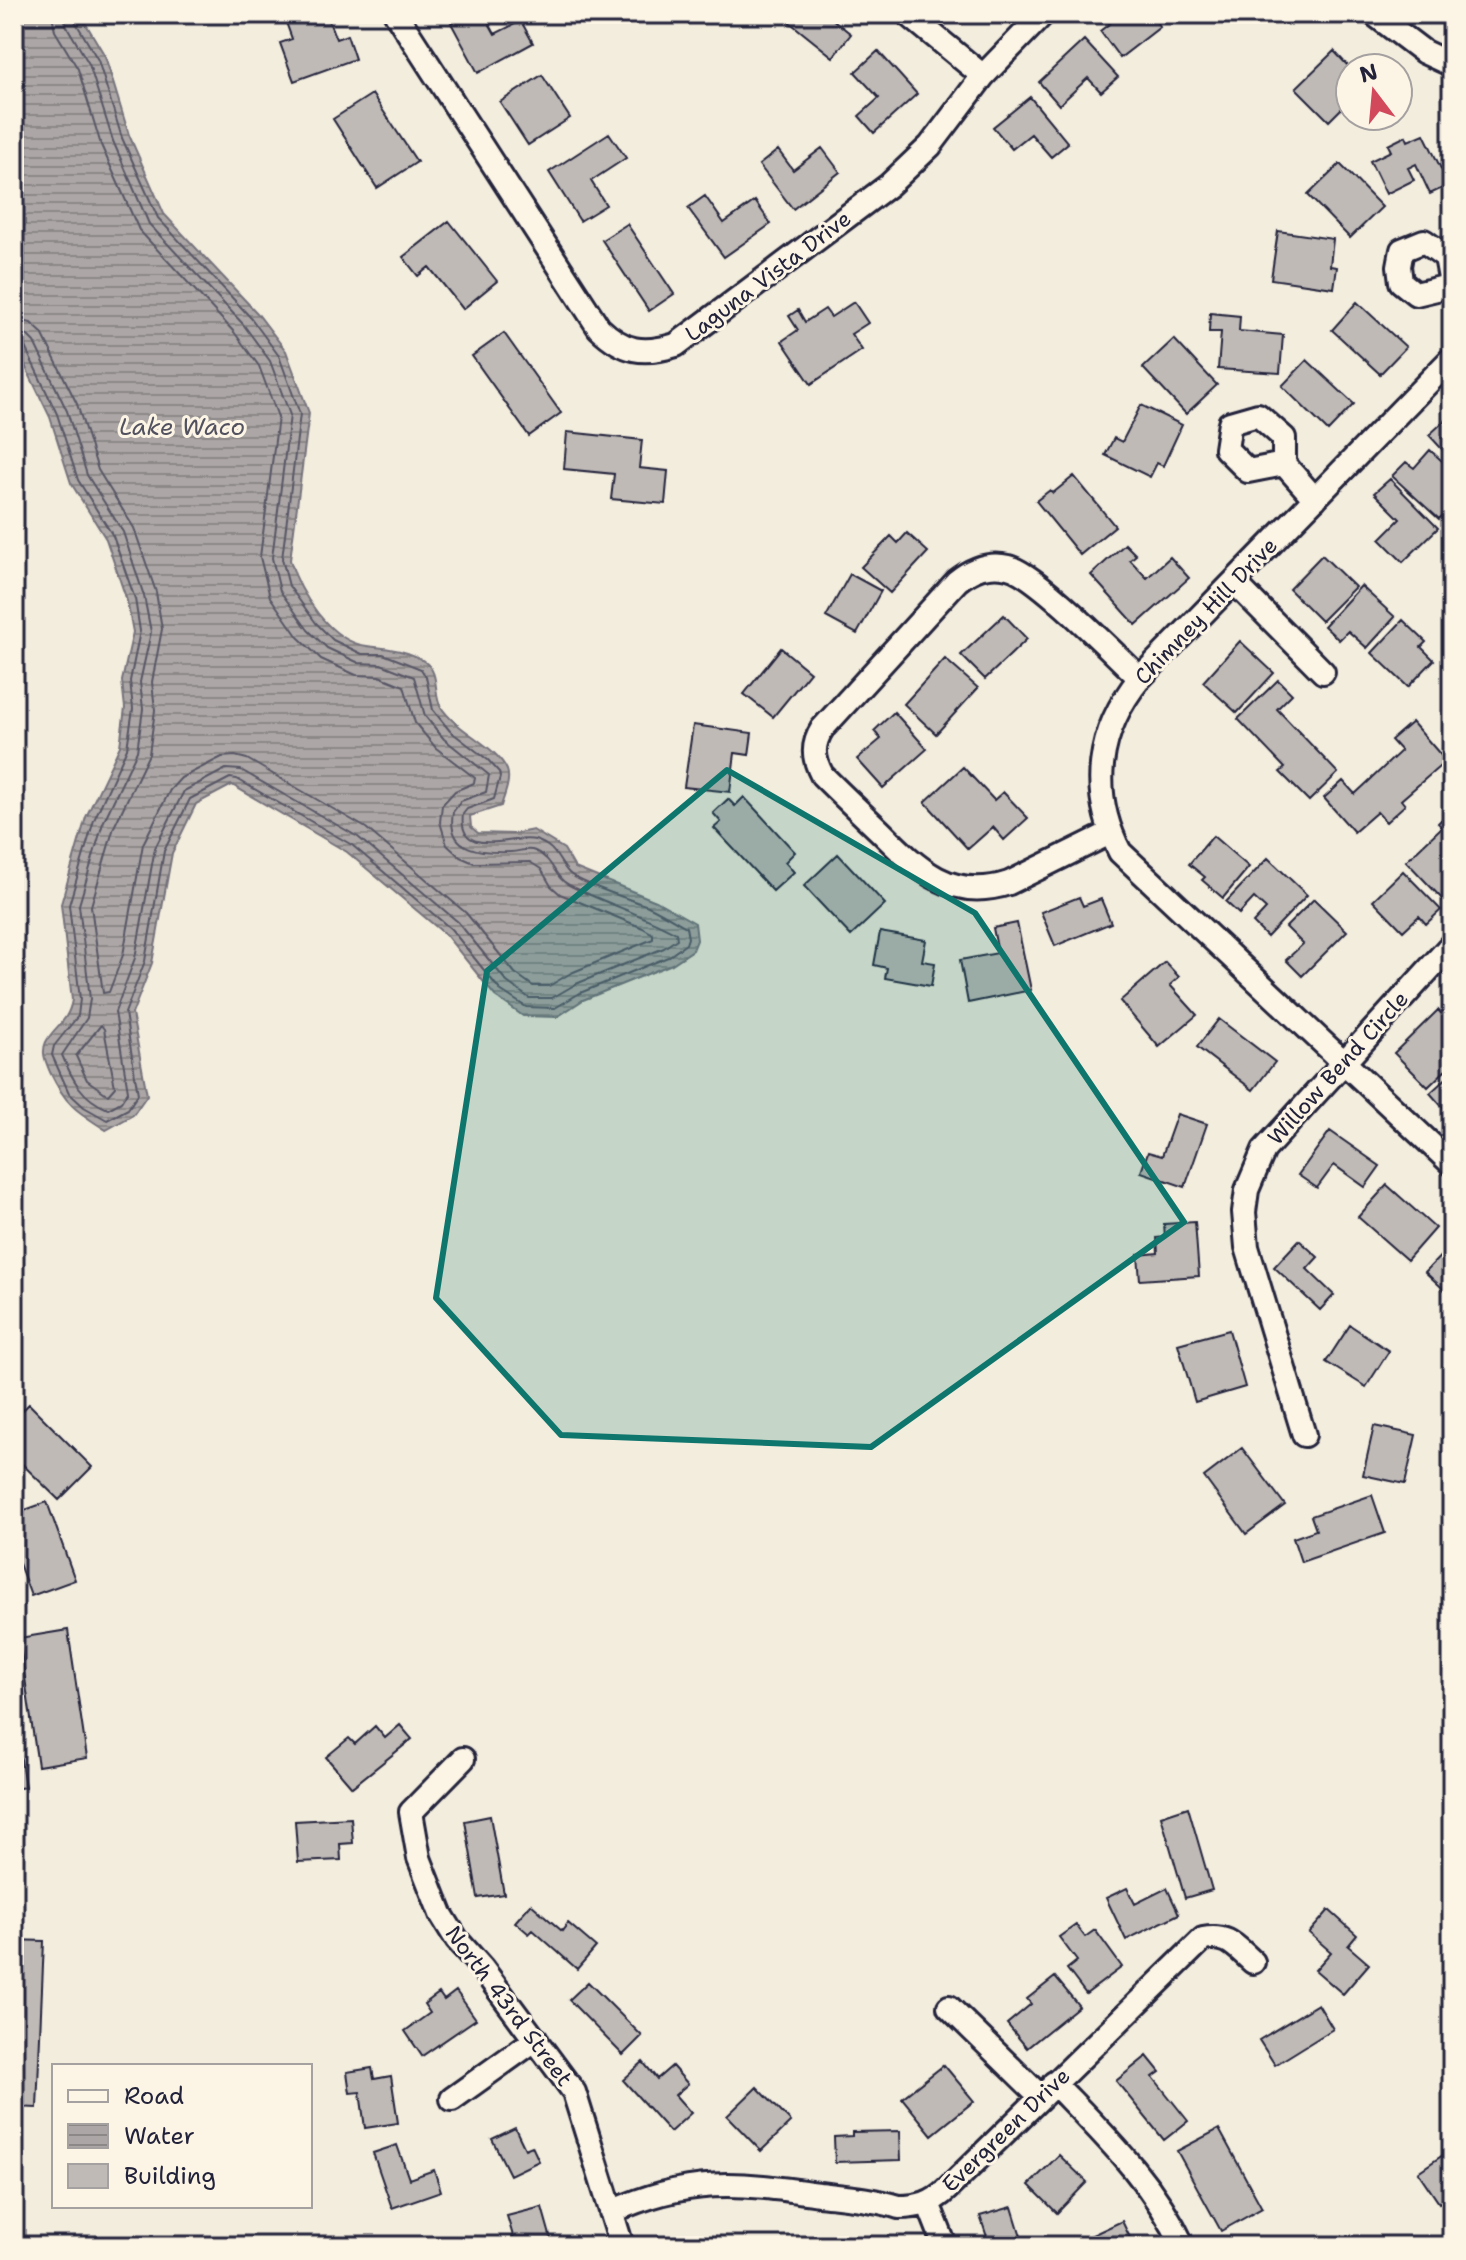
<svg xmlns="http://www.w3.org/2000/svg" width="1466" height="2260" font-family="'Shantell Sans',sans-serif">
  <style>
    .water { fill: url(#water-rules); stroke: #75727b; stroke-width: 2 }
    .lines { fill: none; stroke-linecap: round; stroke-linejoin: round }
    .shore { stroke: #595766; stroke-width: 2 }
    .building { fill: #bfbab6; stroke: #22223b; stroke-width: 2 }
    .street-casing { stroke: #22223b; stroke-width: 28 }
    .street { stroke: #fcf5e5; stroke-width: 22 }
    .marked { fill: #0f766e; fill-opacity: 0.2; stroke: #0f766e; stroke-width: 6; stroke-linejoin: round }
    .labels { text-anchor: middle; dominant-baseline: central; stroke-width: 6; stroke-linejoin: round; paint-order: stroke }
    .street-label { font-size: 22px; fill: #22223b; stroke: #fcf5e5 }
    .water-label { font-size: 24px; font-style: italic; fill: #525160; stroke: #fcf5e5 }
  </style>
  <defs>
    <pattern id="water-rules" width="6" height="5" patternUnits="userSpaceOnUse" patternTransform="scale(2)"><rect width="6" height="5" fill="#aca7a6"/><path d="M0 2.5h6" fill="none" stroke="#8c8888"/></pattern>
  </defs>
  <rect width="100%" height="100%" fill="#f3edde"/>
  <filter id="ink" filterUnits="userSpaceOnUse"><feTurbulence type="fractalNoise" baseFrequency=".0125" numOctaves="2"/><feDisplacementMap in="SourceGraphic" scale="16" xChannelSelector="R" yChannelSelector="G"/><feConvolveMatrix kernelMatrix="1 2 1 2 8 2 1 2 1" color-interpolation-filters="sRGB"/></filter>
  <g filter="url(#ink)">
    <!-- water -->
    <path class="water" d="M14,14H80L105,56L129,135L164,214L257,313L286,351L309,413L290,560C299,592 330,642 367,646C385,648 410,650 425,662C440,673 433,694 441,707C457,732 496,745 507,770C511,780 504,796 501,806L470,816L471,827L478,833L513,834L533,830L564,849L575,868L656,901L695,923L697,940L693,950L672,964L583,1000L557,1017L523,1016L495,996L446,935L347,852L232,785L196,804L172,853L152,963L132,1014L147,1095L133,1115L106,1130C76,1111 66,1105 50,1072C46,1062 41,1053 46,1042C55,1025 68,1023 72,1000L61,904L86,817L120,746L125,708L122,681L133,632L127,601L106,539L71,483L50,417L14,343Z"/>
    <g class="lines">
      <!-- shore -->
      <path class="shore" d="M14,319L31,323L42,333L77,404L98,470L134,528L156,592L162,629L152,682L155,710L149,754L114,827L91,906L103,993L109,992L123,955L143,844L170,790L181,778L222,757L235,756L247,759L366,828L466,913L515,973L533,986H549L571,973L653,939V934L643,928L560,894L551,886L541,869L530,862L474,863L460,857L447,845L440,822L442,805L455,791L474,783L475,778L436,748L415,723L404,686L379,676L356,675L321,659L298,637L270,597L260,557L278,417L259,366L234,332L139,230L101,145L78,69L55,31L52,14
        M14,331L25,333L34,342L67,411L87,475L123,532L144,596L151,632L140,682L143,709L137,751L103,823L79,905L90,999L87,1018L62,1055C72,1079 82,1099 108,1109L121,1102L128,1091L115,1012L135,958L155,848L184,791L226,769L241,770L358,837L458,922L507,982L529,998H552L576,984L664,948L677,939L676,933C642,914 604,903 569,885C554,878 554,859 535,851C527,847 520,852 511,852C482,853 446,852 453,812L461,801L486,792L489,775L444,739L425,716L414,677L381,664L359,663L327,648L308,630L280,591L272,558L290,415L270,361L243,324L149,224L113,141L89,64L66,25L64,14
        M14,341L21,342L25,347L57,414L78,480L113,536L135,599L140,631L130,681L133,709L127,748L94,820L69,905L80,999L78,1016L54,1046L52,1055L69,1093L84,1107L107,1120L128,1109L138,1094L125,1013L145,961L164,851L190,799L230,778L237,779L352,845L451,929L500,990L526,1007L555,1008L580,993L668,957L686,944L688,938L686,927C674,920 661,912 648,906C632,900 578,883 569,873C556,859 557,847 535,840C514,834 457,861 463,814L467,809L494,799L500,777L499,772L488,760L450,731L433,710L426,677L421,669L383,654H362L333,640L316,623L289,586L282,559L300,414L279,356L251,318L158,218L122,138L98,60L75,21L74,14
        M101,1025L104,1029L115,1087L108,1095L87,1080L76,1056Z"/>
    </g>
    <!-- building -->
    <path class="building" d="M283,14H326L336,39L347,35L355,59L294,81L280,43L292,39Z
      M468,14H484L495,34L521,21L533,43L478,73L451,23Z
      M786,14H826L851,34L833,57L783,17Z
      M1122,14H1150L1160,27L1120,58L1100,31Z
      M1084,40L1118,77L1101,92L1088,78L1059,105L1039,82Z
      M878,51L917,94L874,133L859,116L879,98L855,72Z
      M1334,51L1350,68V100L1329,121L1296,88Z
      M542,75L570,118L528,145L500,102Z
      M372,94L417,162L377,188L333,119Z
      M1030,97L1068,143L1051,157L1031,134L1012,149L993,127Z
      M609,133L626,158L591,181L606,205L580,221L549,172Z
      M1424,134L1449,185L1430,194L1416,164L1408,168L1414,180L1386,194L1370,161L1391,151L1388,145L1406,136L1408,141Z
      M822,148L840,172L793,209L759,165L778,150L793,170Z
      M1340,164L1382,207L1350,238L1308,195Z
      M705,196L724,223L755,201L771,224L724,257L688,208Z
      M449,221L497,281L463,309L429,267L418,276L403,257Z
      M627,224L674,294L649,311L602,240Z
      M1278,231L1333,239L1330,266L1337,267L1334,288L1271,279Z
      M854,302L868,323L851,334L862,350L811,384L782,341L798,330L789,316L798,310L805,322L825,309L831,317Z
      M1357,302L1406,347L1380,374L1332,330Z
      M1210,313L1240,316L1239,331L1283,335L1280,373L1218,369L1221,332H1209Z
      M504,333L561,413L529,436L472,356Z
      M1174,339L1217,385L1186,414L1143,368Z
      M1307,360L1354,404L1328,431L1282,386Z
      M1141,405L1182,425L1163,466L1157,463L1150,477L1105,455L1114,438L1122,442Z
      M1452,414V460L1429,435Z
      M567,432L642,440L639,468L668,471L665,504L611,499L614,474L564,469Z
      M1430,450L1452,470V506L1439,519L1392,476L1406,462L1414,468Z
      M1074,476L1115,526L1080,555L1036,501L1050,490L1053,493Z
      M1390,479L1438,528L1403,562L1380,539L1400,519L1374,493Z
      M907,533L928,552L890,593L861,567L891,536L898,543Z
      M1125,544L1136,555L1130,560L1147,578L1170,557L1189,578L1136,625L1091,575Z
      M1322,555L1355,587L1321,621L1289,589Z
      M850,574L881,591L857,634L826,617Z
      M1361,586L1395,617L1367,648L1348,631L1339,640L1324,626Z
      M1004,615L1027,639L985,679L961,655Z
      M1403,620L1426,642L1421,647L1434,660L1408,687L1372,653Z
      M1240,641L1274,673L1237,713L1203,682Z
      M781,648L810,672L773,717L744,694Z
      M945,659L978,688L936,734L904,704Z
      M1278,680L1292,694L1277,709L1338,773L1309,801L1280,772L1285,768L1238,719Z
      M894,712L927,749L883,788L857,759L881,739L874,731Z
      M1412,722L1446,761L1401,800L1405,805L1386,822L1377,812L1354,832L1324,798L1343,781L1355,794L1401,751L1391,740Z
      M693,725L752,733L749,755L735,753L730,792L684,787Z
      M963,767L994,800L1003,792L1028,818L1004,840L993,827L968,849L925,802Z
      M744,797L795,852L785,862L794,872L773,891L714,828L721,822L713,813L728,799L735,806Z
      M1452,809V865L1445,873L1452,880V897L1446,903L1406,861L1442,827L1438,823Z
      M1213,836L1249,867L1223,898L1202,880L1205,877L1189,864Z
      M838,854L885,904L851,936L804,886Z
      M1268,858L1307,895L1267,937L1253,923L1266,909L1254,898L1239,914L1226,902Z
      M1403,871L1441,910L1426,924L1419,916L1403,931L1373,900Z
      M1079,897L1083,906L1101,899L1111,923L1055,946L1041,912Z
      M1314,899L1347,931L1302,976L1286,960L1303,944L1286,927Z
      M1017,923L1031,990L968,1003L960,960L998,953L993,928Z
      M880,932L926,940L922,961L935,963L931,986L885,978L887,968L874,965Z
      M1165,962L1179,977L1170,985L1197,1015L1159,1047L1120,1001Z
      M1438,1010L1452,1025V1064L1428,1087L1394,1053Z
      M1219,1019L1275,1062L1253,1090L1197,1047Z
      M1452,1073V1104L1445,1110L1430,1093Z
      M1177,1114L1207,1124L1185,1187L1141,1172L1148,1152L1162,1156Z
      M1330,1131L1380,1166L1365,1187L1334,1165L1317,1188L1298,1175Z
      M1387,1185L1435,1228L1407,1260L1358,1217Z
      M1195,1222L1199,1276L1140,1280L1138,1255L1158,1253L1157,1238L1165,1237L1164,1224Z
      M1299,1240L1318,1257L1307,1269L1334,1295L1320,1310L1274,1267Z
      M1452,1244V1297L1425,1272Z
      M1350,1325L1389,1351L1366,1387L1326,1362Z
      M1229,1330L1245,1387L1195,1402L1178,1344Z
      M14,1372L23,1382L14,1391Z
      M29,1404L92,1467L59,1500L14,1456V1419Z
      M1374,1426L1416,1435L1405,1484L1363,1475Z
      M1242,1448L1285,1505L1246,1534L1204,1477Z
      M1372,1495L1385,1533L1301,1562L1293,1538L1316,1530L1311,1516Z
      M47,1502L75,1580L31,1596L14,1550V1514Z
      M68,1630L87,1758L38,1766L19,1638Z
      M400,1725L412,1739L352,1787L326,1757L349,1738L355,1744L375,1726L385,1738Z
      M14,1739H18L25,1787L14,1789Z
      M1188,1807L1212,1890L1185,1898L1161,1816Z
      M490,1816L504,1894L478,1898L465,1821Z
      M351,1818L353,1843L340,1844L341,1860L298,1862L295,1821Z
      M1127,1888L1135,1904L1167,1888L1179,1914L1126,1940L1106,1898Z
      M531,1904L562,1931L568,1923L596,1947L577,1969L533,1930L529,1934L515,1922Z
      M1329,1910L1357,1935L1348,1946L1369,1964L1343,1994L1315,1970L1331,1952L1309,1933Z
      M1076,1925L1085,1937L1095,1930L1122,1967L1086,1994L1067,1969L1077,1961L1059,1937Z
      M14,1940L44,1941L37,2108L14,2107Z
      M1055,1977L1079,2006L1027,2048L1007,2024L1031,2004L1027,1999Z
      M588,1982L642,2036L623,2055L569,2000Z
      M456,1991L476,2019L422,2056L405,2031L430,2013L424,2004L439,1993L444,2000Z
      M1318,2004L1333,2029L1275,2065L1259,2040Z
      M1147,2056L1160,2072L1153,2077L1188,2121L1164,2140L1116,2081Z
      M643,2062L657,2079L672,2066L688,2084L675,2095L691,2113L670,2132L623,2080Z
      M944,2065L974,2101L932,2135L902,2098Z
      M372,2068L374,2079L391,2076L398,2123L365,2128L360,2092L350,2093L347,2072Z
      M757,2087L791,2122L761,2151L727,2116Z
      M515,2128L525,2149L532,2146L539,2161L510,2175L492,2139Z
      M1219,2129L1262,2208L1221,2231L1177,2151Z
      M900,2131L901,2160L835,2162L834,2137L852,2136V2132Z
      M397,2145L409,2179L434,2170L441,2191L392,2208L373,2153Z
      M1452,2149V2194L1439,2203L1418,2172Z
      M1059,2155L1087,2182L1057,2213L1029,2185Z
      M542,2207L553,2246H516L507,2216Z
      M1012,2207L1024,2246H990L980,2216Z
      M1122,2221L1134,2246H1093L1088,2237Z
      M797,2242L849,2246H797Z"/>
    <g class="lines">
      <!-- street casing -->
      <g class="street-casing">
        <path id="street" d="M396,14L599,328C624,352 643,355 676,345L889,185L930,146L983,76L1043,14
          M908,14L983,76
          M1374,14L1424,52L1452,65
          M1449,286L1416,294L1401,282L1399,266L1402,250L1424,241L1446,257L1452,289
          M1452,358L1140,678C1097,731 1089,792 1120,852L1452,1164
          M1284,464L1248,471L1226,449L1230,423L1258,415L1284,438V464L1315,499
          M1235,583L1323,672
          M1110,833L1009,883C951,902 918,869 880,831C861,813 841,794 822,775C813,758 812,745 822,729L957,581C972,569 988,562 1008,567C1036,573 1114,654 1140,678
          M1304,1435L1247,1247L1244,1212L1247,1190L1264,1150L1452,944
          M463,1759L411,1812L419,1858L441,1914L457,1940L482,1968L574,2092L622,2246
          M949,2007L1040,2096
          M1054,2083C1103,2134 1153,2181 1183,2246
          M452,2099L536,2039
          M928,2203L945,2246
          M611,2212C688,2177 738,2182 819,2194C845,2197 873,2199 899,2207C919,2207 932,2203 947,2189L1203,1939C1228,1934 1235,1946 1253,1962"/>
      </g>
      <!-- street -->
      <use href="#street" class="street"/>
    </g>
  </g>
  <!-- marked area -->
  <path class="marked" d="M727,770L975,913L1184,1222L871,1447L561,1435L436,1298L487,971Z"/>
  <g class="labels">
    <!-- street labels -->
    <g class="street-label">
      <text transform="translate(768 276) rotate(-37)">Laguna Vista Drive</text>
      <text transform="translate(1206 611) rotate(-46)">Chimney Hill Drive</text>
      <text transform="translate(1338 1068) rotate(-48)">Willow Bend Circle</text>
      <text transform="translate(509 2006) rotate(53)">North 43rd Street</text>
      <text transform="translate(1006 2130) rotate(-44)">Evergreen Drive</text>
    </g>
    <!-- water labels -->
    <g class="water-label">
      <text x="182" y="427">Lake Waco</text>
    </g>
  </g>
  <!-- margin -->
  <rect width="1466" height="2260" fill="none" stroke="#fcf5e5" stroke-width="48"/>
  <rect x="24" y="24" width="1418" height="2212" fill="none" stroke="#22223b" stroke-width="3" filter="url(#ink)"/>
  <!-- legend -->
  <rect x="52" y="2064" width="260" height="144" fill="#fcf5e5" stroke="#a5a1a1" stroke-width="2"/>
  <rect x="68" y="2090" width="40" height="12" fill="#fcf5e5" stroke="#a5a1a1" stroke-width="2"/>
  <text x="124" y="2104" font-size="24" fill="#22223b">Road</text>
  <rect x="68" y="2124" width="40" height="24" fill="url(#water-rules)" stroke="#a5a1a1" stroke-width="2"/>
  <text x="124" y="2144" font-size="24" fill="#22223b">Water</text>
  <rect x="68" y="2164" width="40" height="24" fill="#bfbab6" stroke="#a5a1a1" stroke-width="2"/>
  <text x="124" y="2184" font-size="24" fill="#22223b">Building</text>
  <!-- north arrow -->
  <g transform="translate(1374 92) rotate(344)"><circle r="38" fill="#fcf5e5" stroke="#a5a1a1" stroke-width="2"/>
  <path d="M0-6L14 30L0 20L-14 30Z" fill="#d1495b"/>
  <text y="-12" font-size="22" font-weight="bold" text-anchor="middle" fill="#22223b">N</text>
  </g>
</svg>
